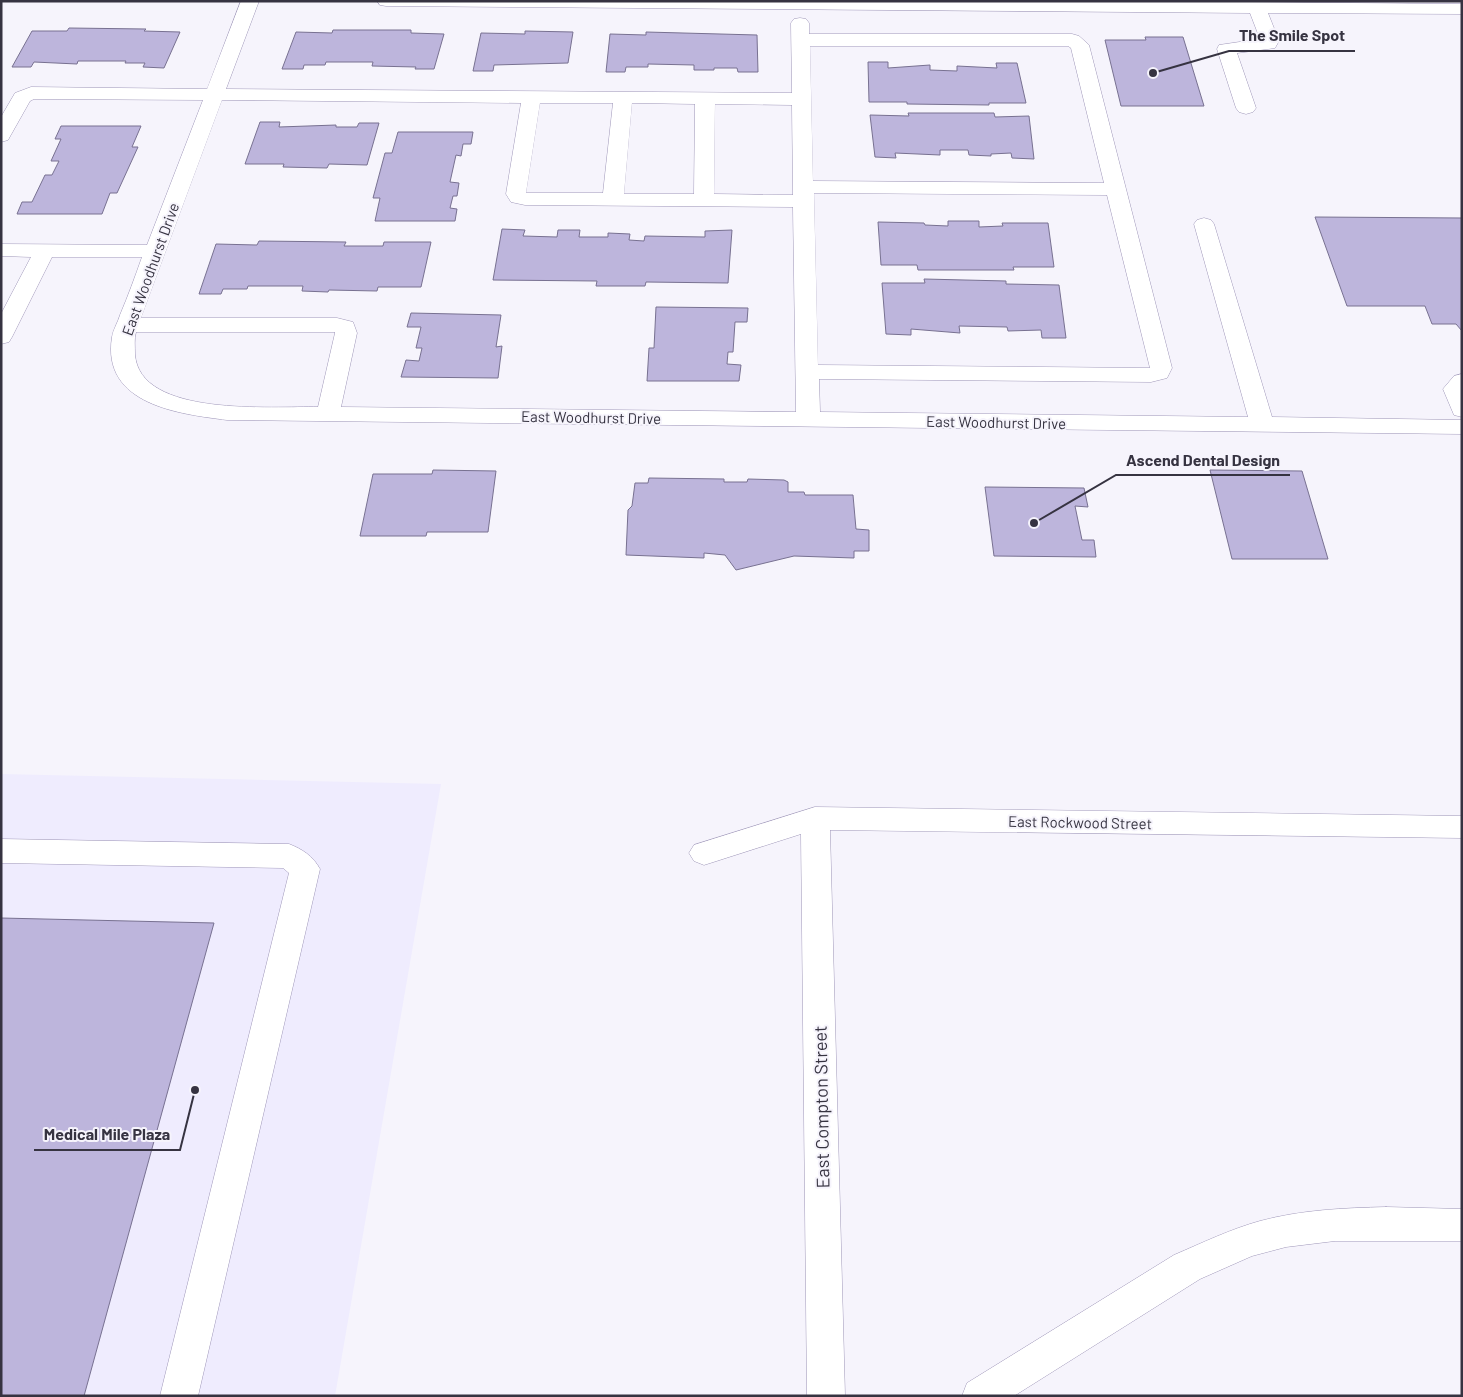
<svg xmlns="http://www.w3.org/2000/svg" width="1463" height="1397" font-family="Barlow,sans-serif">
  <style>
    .built { fill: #efecfe }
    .building { fill: #bdb5dc; stroke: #787191 }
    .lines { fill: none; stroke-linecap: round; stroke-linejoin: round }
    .minor-casing { stroke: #9f97b9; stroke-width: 1 }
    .minor { fill: #fff; fill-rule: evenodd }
    .labels { text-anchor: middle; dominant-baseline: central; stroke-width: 4; stroke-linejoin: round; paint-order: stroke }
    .street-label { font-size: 15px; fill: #363341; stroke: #f6f4fc }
    .near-street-label { font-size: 18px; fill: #363341; stroke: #f6f4fc }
    .leader { fill: none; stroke: #363341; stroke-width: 2 }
    .callout-dot { fill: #363341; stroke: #f6f4fc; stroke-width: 2 }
    .callout-label { font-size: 16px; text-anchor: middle; font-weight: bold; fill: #363341; stroke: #f6f4fc; stroke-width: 4; stroke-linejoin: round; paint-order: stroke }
  </style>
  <rect width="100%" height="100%" fill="#f6f4fc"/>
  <!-- built -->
  <path class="built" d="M1,774L441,784L335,1396H1Z"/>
  <!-- building -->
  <path class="building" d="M69,28L146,29L144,31L180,32L164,68L143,67L145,63H125L126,61H78L77,64L34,62L31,67H12L32,31H67Z
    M333,30H411V33L444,34L434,69H415L416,67L372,66L373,62H326L325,65H304L303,69H282L296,32L332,33Z
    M525,31L573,32L568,63L494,65L493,71H473L481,33L525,34Z
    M646,32L757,35L758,72H738L737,68H714V70H694V65L648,64V67H626L625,72H606L610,34L646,35Z
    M1145,37H1183L1204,106H1121L1105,40H1146Z
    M868,62H888V68L930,65V70L957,71V66L997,68L996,63H1017L1026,103H989V105L907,104V102H869Z
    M908,113H994L995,117L1029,116L1034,159L1012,158L1011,153L991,154V156L969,155L968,150H940V155L895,153L896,158L875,157L870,115L909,116Z
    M260,122H280L279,127L336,125V127H357L359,123H379L367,165L329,164L327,168L283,167L284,164H245Z
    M61,126H141L132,147H138L117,193H110L102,214H17L22,202H32L45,175H52L59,161H51L61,139H55Z
    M398,132H473L471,144H463L461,156L456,155L450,182L459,183L457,196H453L450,208L457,209L455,221H375L380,198H373L385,153H392Z
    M1315,217L1462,218V331L1456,324H1432L1425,306H1347Z
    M948,221H979V227L1003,226L1002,223H1048L1054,267H1013L1014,270H918L917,265H881L878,222L924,223L925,225L948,226Z
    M502,229L525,230L523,236L557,237L558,230H580L579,237H608V233L630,234L629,240L644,241L645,236L705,237V231L732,230L728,283L646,282L645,286H596L597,281L493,280Z
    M259,241L346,242L344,246H383L384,242H431L421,287H378L377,291L329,290L328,292L302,291L303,286H248L247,289H223L221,294H199L216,244L257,245Z
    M924,279L1006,281V284L1059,285L1066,338H1042L1041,330L1008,331L1007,327L959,326L960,333L911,329V335L886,334L882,283H925Z
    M656,307L748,308L747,322H735L733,352H728L727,364L741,365L739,381H647L649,348H654Z
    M411,313L501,315L496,347L502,346L498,378L401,377L406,360L419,361L422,348H416L421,327H407Z
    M433,470L496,471L488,532H427L426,536H360L373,474H432Z
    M1210,470L1302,471L1328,559H1232Z
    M649,478L724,479V482H747L748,479L784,480L788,482V492H804L805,495H853L856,529L869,530V551H854V558L794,556L736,570L725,555L704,553V558L626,555L628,510L632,506L635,483H648Z
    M985,487L1084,488L1088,507L1075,506L1082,540H1094L1096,557L994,556Z
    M1,918L214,923L84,1396H1Z"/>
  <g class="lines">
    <!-- minor casing -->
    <g class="minor-casing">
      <path id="minor" d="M241,1H259L226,89L792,93L791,23L794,19L800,18L806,19L809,23V34H1072L1079,36L1089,45L1172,368L1167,378L1151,382L819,379L820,412L1248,417L1194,224L1197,220L1204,218L1211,220L1214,224L1272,417L1462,420V434L227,420C180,414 101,405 112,337C113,330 118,322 120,315C128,296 135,277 142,257H52L12,337L9,342L1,344V314L31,257L1,256V244L147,245L203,100L34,99L30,101L8,140L1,142V117L15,93L31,87L207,89ZM810,46H1068L1071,48L1104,183L813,181ZM222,100L521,103L506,194L511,202L525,205L793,207L796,412L341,407L357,333L353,322L337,318H141ZM540,103H613L603,193H526ZM632,103L695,104L694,194H624ZM715,104L792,105L793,195L714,194ZM814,193L1107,195L1150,368L818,365ZM136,332H335V333L318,407C274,406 139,418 135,354C135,347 134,339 136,332Z
        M377,1H1143L1462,4V14L1268,13L1279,41L1275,48L1237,53L1256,108L1253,112L1246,114L1239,112L1236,108L1217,49L1219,45L1260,39L1250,13L386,6L380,5Z
        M1462,374V417L1454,415L1443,389L1454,376Z
        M815,807L1462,816V838L830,830L845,1396H807L801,834L704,865L694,861L689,853L694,845Z
        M1,839L289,844C302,849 313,856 320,869L198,1396H160L289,873L283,868L1,863Z
        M1386,1207L1462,1209V1241H1335L1286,1247L1252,1256L1200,1279L1014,1396H962L967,1383L1174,1255C1202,1243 1231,1229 1260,1221C1301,1210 1344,1208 1386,1207Z"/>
    </g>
    <!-- minor -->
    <use href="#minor" class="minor"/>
  </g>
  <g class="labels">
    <!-- street labels -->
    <g class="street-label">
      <text transform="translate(150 269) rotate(-70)">East Woodhurst Drive</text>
      <text transform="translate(591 417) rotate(1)">East Woodhurst Drive</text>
      <text transform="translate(996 422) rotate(1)">East Woodhurst Drive</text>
      <text transform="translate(1080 822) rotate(1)">East Rockwood Street</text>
    </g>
    <!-- near-street labels -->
    <g class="near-street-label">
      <text transform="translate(821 1107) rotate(-91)">East Compton Street</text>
    </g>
  </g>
  <!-- callouts -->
  <path class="leader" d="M1153 73L1229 51H1355M1034 523L1116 475H1290M195 1090L180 1150H34"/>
  <g class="callout-dot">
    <circle cx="1153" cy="73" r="5"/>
    <circle cx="1034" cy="523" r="5"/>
    <circle cx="195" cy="1090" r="5"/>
  </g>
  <g class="callout-label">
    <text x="1292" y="41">The Smile Spot</text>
    <text x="1203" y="466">Ascend Dental Design</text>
    <text x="107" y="1140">Medical Mile Plaza</text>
  </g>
  <!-- border -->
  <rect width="1463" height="1397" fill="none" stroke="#363341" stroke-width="5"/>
</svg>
